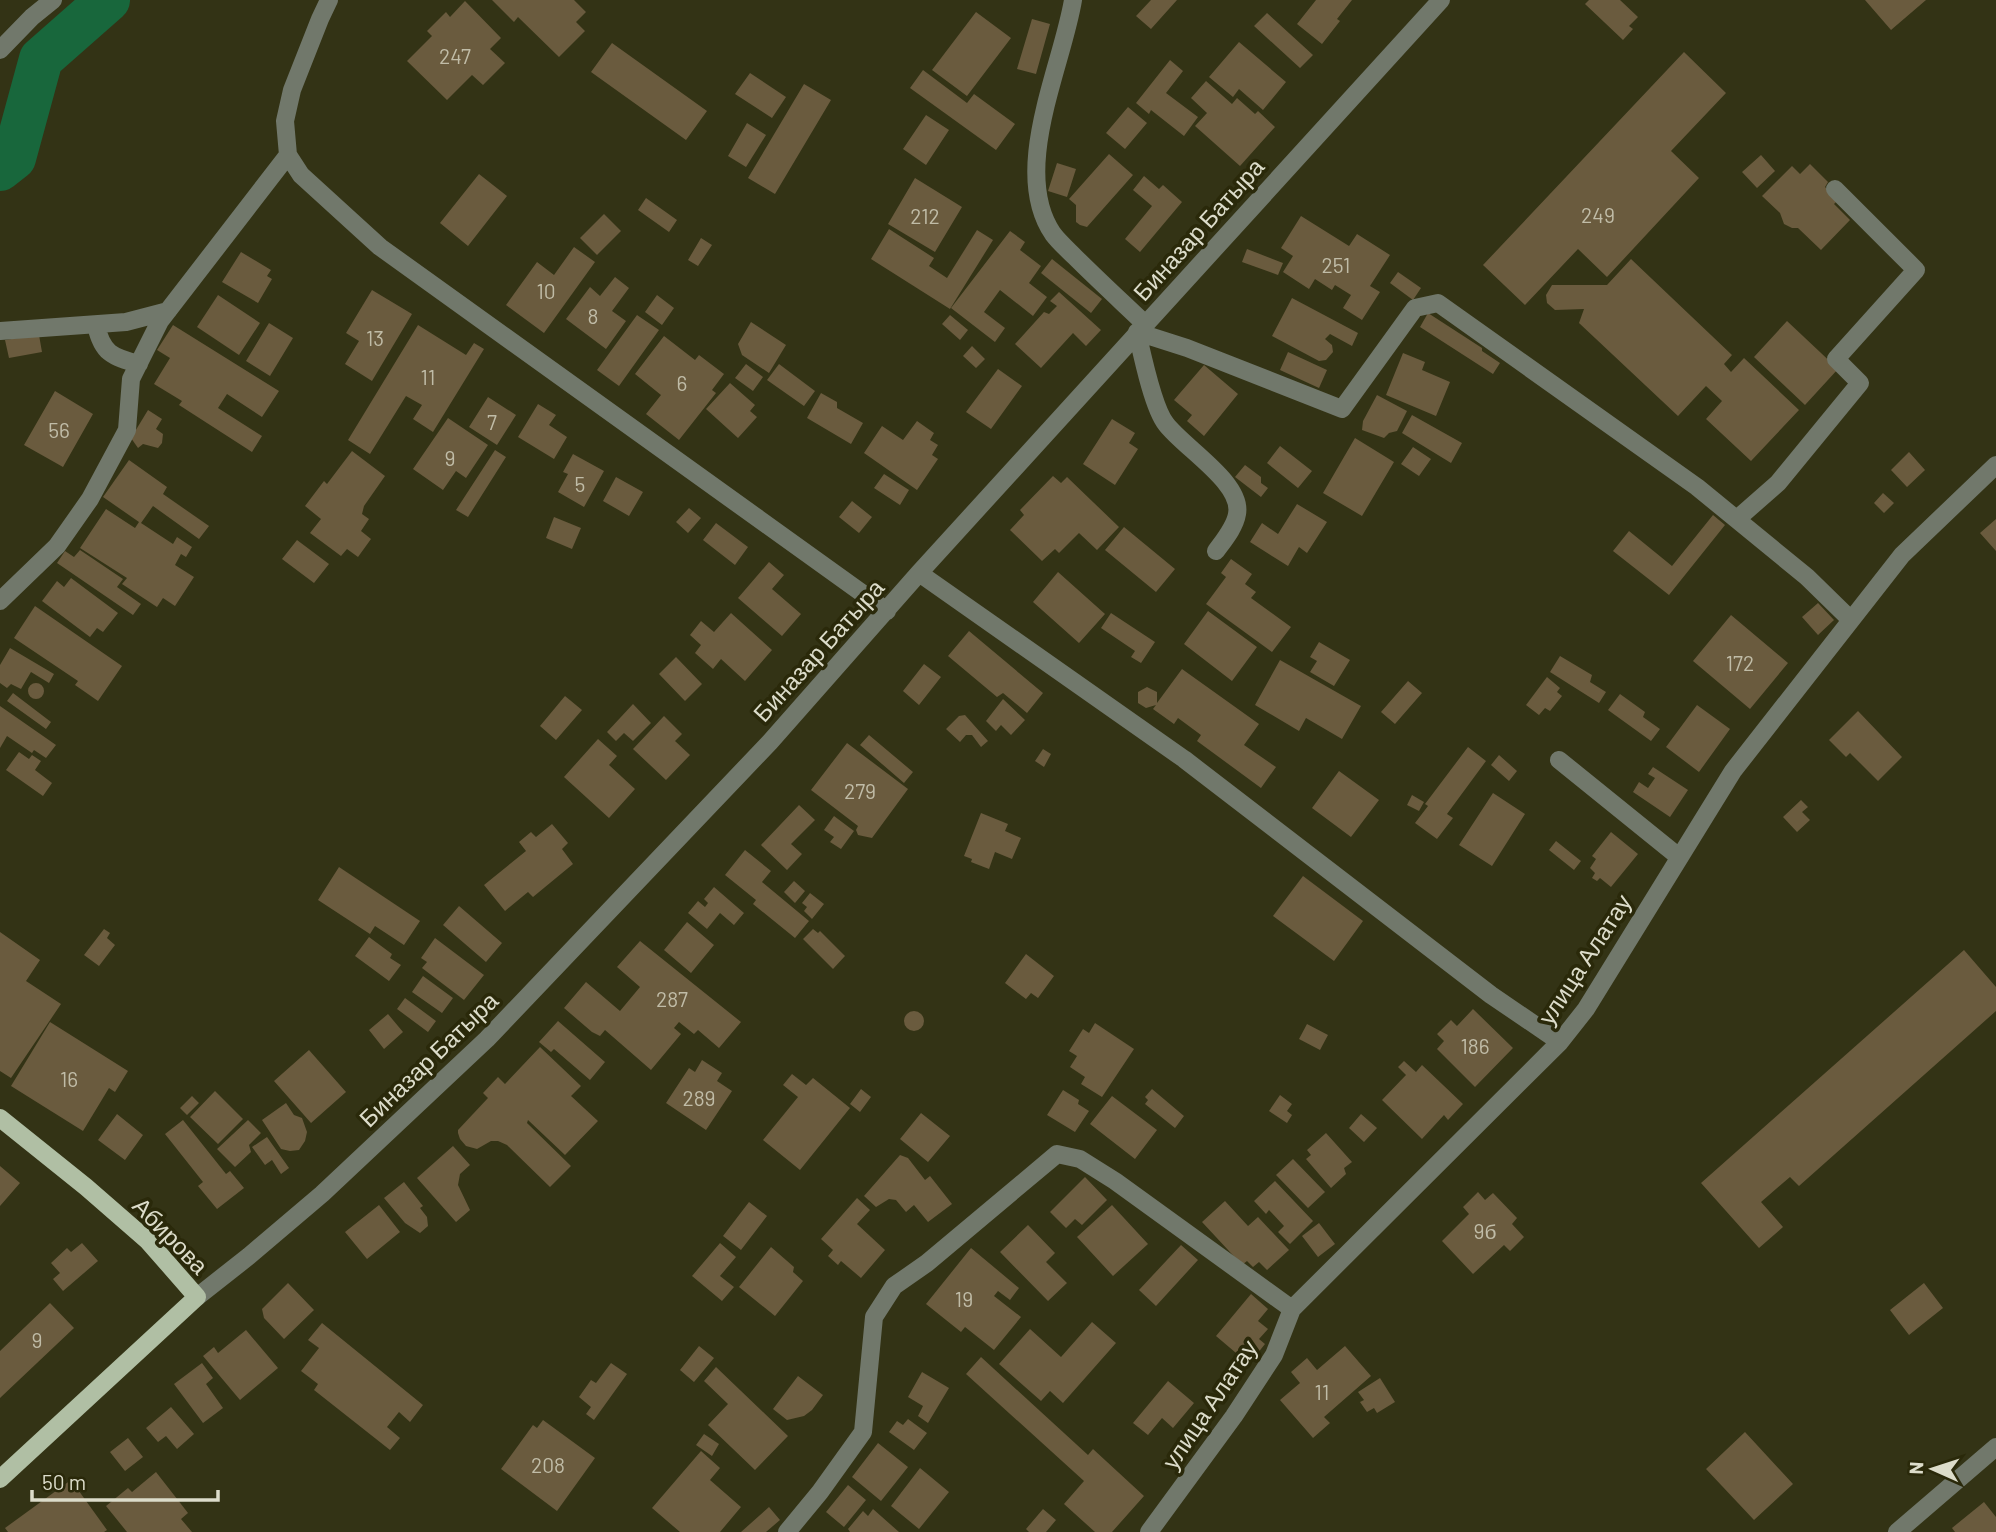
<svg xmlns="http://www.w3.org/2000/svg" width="1996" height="1532" font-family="Barlow,sans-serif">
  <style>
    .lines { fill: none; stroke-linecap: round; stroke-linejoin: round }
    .river { stroke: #18673c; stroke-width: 44 }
    .building { fill: #6a5b3e }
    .minor { stroke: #71786b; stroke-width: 18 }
    .major { stroke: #b0bfa4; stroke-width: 18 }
    .labels { text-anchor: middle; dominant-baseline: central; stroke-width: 7; stroke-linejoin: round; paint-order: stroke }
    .number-label { font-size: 21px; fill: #c0bca7 }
    .street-label { font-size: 24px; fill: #dcdcca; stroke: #2a290a }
  </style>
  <rect width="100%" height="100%" fill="#333315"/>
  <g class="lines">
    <!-- river -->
    <path class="river" d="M0,169L14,158L41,59L108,0"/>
  </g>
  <!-- building -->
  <path class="building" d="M492,0H574L586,12L576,22L585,31L559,57L518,17L514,22Z
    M1151,0H1177L1151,29L1136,16Z
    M1316,0H1352L1337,19L1340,21L1322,44L1297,24Z
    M1589,0H1620L1638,17L1629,26L1633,29L1623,40L1585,4Z
    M1865,0H1926L1891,30Z
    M465,1L501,38L490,49L505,63L483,85L472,75L447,100L407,61L432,36L427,31L446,12L450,17Z
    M976,12L1011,38L967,96L932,70Z
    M1267,13L1313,55L1300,68L1254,26Z
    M1032,19L1050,24L1036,74L1017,69Z
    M1239,42L1286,82L1263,110L1239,89L1233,97L1209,77Z
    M612,43L707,111L686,140L591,72Z
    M1684,52L1726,93L1671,151L1699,178L1607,277L1578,249L1525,305L1483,265Z
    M1170,60L1183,71L1166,93L1198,117L1184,136L1151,110L1149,114L1136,103Z
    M923,70L967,103L974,94L1015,124L996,150L910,88Z
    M750,73L786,97L772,118L735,94Z
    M1206,81L1232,104L1237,98L1255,114L1258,111L1275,127L1240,166L1195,126L1207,113L1191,98Z
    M804,84L831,100L775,194L748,178Z
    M1128,107L1147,123L1125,149L1106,133Z
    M926,115L949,130L926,165L903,149Z
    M747,123L766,135L746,167L728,156Z
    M1109,154L1133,175L1087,227L1080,225L1076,222V205L1069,199Z
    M1761,155L1775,171L1757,188L1742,172Z
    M1057,163L1076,169L1067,197L1048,191Z
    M1810,164L1828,182L1825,187L1838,200L1834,204L1850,220L1821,250L1798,228H1792L1784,224L1780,213L1762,196L1792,166L1800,174Z
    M479,174L507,196L468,246L440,223Z
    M1144,176L1159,189L1163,185L1182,202L1140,252L1125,239L1152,206L1133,190Z
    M915,178L962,207L935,252L888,224Z
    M646,198L677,220L669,232L638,210Z
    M604,214L621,231L597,255L580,238Z
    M1301,216L1349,246L1357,234L1390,255L1370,286L1380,292L1362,320L1343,308L1351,295L1335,285L1332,290L1315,279L1309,289L1283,272L1293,256L1281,248Z
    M889,229L934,258L929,266L947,278L977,230L993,240L950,309L871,259Z
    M1010,231L1025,242L1020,250L1041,266L1029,283L1047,297L1033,316L1000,290L984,312L1005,328L995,342L951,308Z
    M701,238L712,245L698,266L688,260Z
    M574,247L595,262L544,333L506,305L537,262L554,275Z
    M1247,249L1283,263L1278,275L1242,262Z
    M241,252L271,270L267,276L272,279L258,303L222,282Z
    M1052,259L1102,299L1091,313L1041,273Z
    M1631,259L1732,355L1724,364L1731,372L1744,358L1799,410L1751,461L1706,419L1722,401L1706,386L1678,416L1579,323L1584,309L1555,310L1547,303L1546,295L1552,285H1607Z
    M1398,272L1421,288L1413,300L1390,283Z
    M615,277L629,288L612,311L626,321L606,349L566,319L590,287L600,296Z
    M372,290L412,314L372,381L345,364L359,341L346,333Z
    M1059,292L1101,330L1086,346L1073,333L1041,368L1015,344L1044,312L1049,314L1057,306L1050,301Z
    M218,295L260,323L239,355L197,327Z
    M657,295L674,308L662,325L645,312Z
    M1292,298L1358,333L1352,346L1330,334L1325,339L1332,345L1333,352L1326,360L1319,361L1272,336Z
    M1428,313L1482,348V351L1500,363L1493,374L1420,327Z
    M637,315L659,330L619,386L597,370Z
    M950,315L968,330L960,340L942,324Z
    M1787,321L1838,369L1805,405L1754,357Z
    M751,322L786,345L769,373L742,355L738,344Z
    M269,323L293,338L270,376L246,361Z
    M173,325L279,391L262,417L227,394L218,408L262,436L252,452L179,405L182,401L154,384L170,358L157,350Z
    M418,325L466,355L474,343L484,349L433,432L413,419L422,405L406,396L370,454L348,440Z
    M39,335L42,352L9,358L5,340Z
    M664,336L695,360L699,355L724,374L712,390L716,393L679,440L646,414L661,395L635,374Z
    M972,346L985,359L976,368L963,356Z
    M1288,352L1327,370L1319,388L1280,370Z
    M1403,353L1425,362L1422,370L1450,382L1436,416L1386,395Z
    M746,364L763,377L753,391L735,378Z
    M779,364L815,391L804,406L767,380Z
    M1204,365L1238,394L1204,436L1187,421L1192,415L1174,400Z
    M998,369L1022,386L991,429L966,412Z
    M730,383L755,405L750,411L757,417L738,438L706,409Z
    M55,391L93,414L63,467L24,445Z
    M821,393L837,402V408L863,423L851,444L807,418Z
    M1377,395L1407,411L1397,431L1389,433L1384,438L1362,430L1363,421Z
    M488,397L516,415L497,445L469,427Z
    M538,404L556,415L549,425L567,437L554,459L518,437Z
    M148,410L162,419L156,429L163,434L162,443L158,448L143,444L138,448L131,438Z
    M1412,415L1462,443L1451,463L1402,433Z
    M448,418L488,445L466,478L456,471L443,490L413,469Z
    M1112,419L1135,433L1129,443L1138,449L1115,485L1083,464Z
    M917,421L934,433L930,440L938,445L932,455L938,459L917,490L864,453L882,426L903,440Z
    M1355,438L1394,462L1362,516L1323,493Z
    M1280,446L1312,471L1298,488L1267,463Z
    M1413,447L1431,459L1419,476L1401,464Z
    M495,450L506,457L468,517L456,510Z
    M352,451L385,476L364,506L362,514L369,519L361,531L371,539L358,557L347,549L341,556L310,533L321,519L305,506L324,481L327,484Z
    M1909,452L1925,470L1907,487L1891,470Z
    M573,454L604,471L584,507L558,492L568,474L563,472Z
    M129,460L167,487L163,494L209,526L199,539L153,506L141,523L173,544L177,537L192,547L186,557L181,554L175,565L194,577L175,606L163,598L157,607L122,584L127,578L80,548L106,509L135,528L139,522L103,497Z
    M1245,465L1261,477V483L1268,488L1261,497L1235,477Z
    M884,474L909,490L900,505L874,488Z
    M1053,476L1061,483L1067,477L1119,527L1097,550L1079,533L1059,553L1055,549L1042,561L1010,530L1024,515L1020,510Z
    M616,477L643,492L629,516L603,501Z
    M1883,493L1894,503L1884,513L1874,503Z
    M852,501L872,517L859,533L839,517Z
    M1297,504L1327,522L1307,553L1299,547L1288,566L1250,542L1262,523L1278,534Z
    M689,508L701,518L688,533L676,522Z
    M1713,515L1725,525L1669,595L1613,551L1629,531L1672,566Z
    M554,517L581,528L572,549L546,538Z
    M1996,519V551L1980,533Z
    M716,523L748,547L735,565L703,540Z
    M1124,527L1175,569L1156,592L1105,550Z
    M297,540L329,564L314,583L282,559Z
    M80,550L123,579L117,587L141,604L133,615L57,563L65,551L74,557Z
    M1231,559L1252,574L1245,584L1256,592L1251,598L1291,627L1272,652L1206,604L1226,577L1221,573Z
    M769,562L784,575L772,589L801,614L782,636L738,598Z
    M1058,572L1105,614L1079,643L1033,602Z
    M71,578L118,613L103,632L97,628L90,637L42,601L57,581L64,587Z
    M1818,603L1834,620L1818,635L1802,617Z
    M35,606L122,666L98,701L75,685L78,681L14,638Z
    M1208,611L1257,647L1232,681L1184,644Z
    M731,613L772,650L745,681L721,659L713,669L695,653L701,645L690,635L701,621L714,632Z
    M1111,613L1155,642L1141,663L1131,657L1135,651L1101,628Z
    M1731,615L1788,663L1750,709L1693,661Z
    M969,631L1043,693L1027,713L1003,693L997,697L948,656Z
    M1319,642L1350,660L1334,686L1310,672L1317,661L1310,657Z
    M10,648L54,674L49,683L31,672L21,689L11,684L7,688L0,683V665Z
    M1560,656L1592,675L1590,682L1606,692L1599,703L1550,672Z
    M676,657L702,684L685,701L659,674Z
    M1280,660L1361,706L1342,739L1306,718L1299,731L1255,705Z
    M924,664L941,677L919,705L903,691Z
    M1182,669L1259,724L1244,745L1276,767L1261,788L1197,741L1201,735L1178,718L1174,724L1153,709L1156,705L1146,708L1138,703V692L1147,687L1157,692V703Z
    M1547,677L1560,688L1557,692L1562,696L1550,711L1545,708L1539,715L1526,705Z
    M1408,681L1422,693L1395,724L1381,712Z
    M28 691a8 8 0 1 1 16 0a8 8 0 1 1-16 0Z
    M13,693L51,722L46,729L7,701Z
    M1620,694L1645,712L1643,717L1660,729L1651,741L1608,710Z
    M565,696L582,710L556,740L540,726Z
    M1003,699L1025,720L1011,735L1001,725L996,731L986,721Z
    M633,704L651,723L633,741L624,733L616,741L607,732Z
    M1697,705L1730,729L1699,772L1666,747Z
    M0,706L56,745L46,758L34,750L32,753L7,736L0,748Z
    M1858,711L1902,757L1878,781L1850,753L1846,757L1829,740Z
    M965,715L988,741L981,747L972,735H966L960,742L946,729L959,716Z
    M664,716L682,734L675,741L690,755L666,780L633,749Z
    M869,735L913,772L904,783L860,745Z
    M598,739L617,756L609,765L635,789L609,818L564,777Z
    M847,743L908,789L872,838L858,835L856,830L858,826L811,790Z
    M1468,747L1486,761L1447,814L1453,818L1437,839L1415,823L1428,806L1425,804Z
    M1043,749L1051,754L1044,767L1035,761Z
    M19,752L29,759L32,755L41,761L35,770L52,783L43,796L6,770Z
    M1499,755L1517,771L1509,781L1491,765Z
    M1653,767L1688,790L1670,817L1633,792L1639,782L1648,788L1655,778L1648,774Z
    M1339,771L1379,800L1351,837L1312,808Z
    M1493,793L1525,814L1492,866L1459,845Z
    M1412,795L1424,802L1419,811L1407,805Z
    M1801,800L1808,807L1802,812L1810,820L1797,832L1783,817Z
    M799,805L815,820L791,844L802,854L787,870L761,845Z
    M981,813L1008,824L1005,831L1021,838L1012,859L995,852L989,869L971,862L972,859L964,856Z
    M834,816L854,831L841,849L830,842L834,837L824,830Z
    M552,824L568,843L562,849L573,864L533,897L528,892L505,911L484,885L526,851L519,842L531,832L536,837Z
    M1611,832L1638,854L1611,887L1600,878L1597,881L1592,878L1595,873L1590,868L1596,859L1592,856Z
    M1556,841L1581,861L1574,870L1549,850Z
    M745,850L771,871L762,882L809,921L795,938L753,904L756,900L725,875Z
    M339,867L420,921L404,945L375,926L370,934L318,900Z
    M1303,876L1363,921L1334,961L1273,916Z
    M794,881L805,891L795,903L784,892Z
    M714,887L744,913L734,925L720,913L707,929L688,913L698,901L705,907L708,903L704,899Z
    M810,893L824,904L812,919L804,911L807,907L802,903Z
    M459,906L502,943L486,962L443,925Z
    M687,922L714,945L691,973L664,950Z
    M104,929L110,933L107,938L115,945L99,966L84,955Z
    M813,929L818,933L820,931L845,956L833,969L803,939Z
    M0,932L40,960L26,981L61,1004L11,1078L0,1071Z
    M369,937L392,954L390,958L401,965L389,981L355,956Z
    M435,938L484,975L464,1000L422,968L427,962L421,958Z
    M640,941L741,1022L719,1048L698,1030L694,1034L679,1022L674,1028L681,1034L651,1070L605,1030L600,1036L592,1032L564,1008L586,982L620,1011L640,987L617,967Z
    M1964,950L1996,987V1011L1799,1186L1790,1177L1761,1202L1783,1227L1759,1248L1701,1183Z
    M1026,954L1054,976L1038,998L1031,993L1026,999L1005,983Z
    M423,976L453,998L442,1013L412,992Z
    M405,998L436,1021L428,1032L397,1009Z
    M1473,1009L1513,1048L1475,1087L1437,1049L1444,1041L1437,1034L1451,1020L1457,1026Z
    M904 1021a10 10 0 1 1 20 0a10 10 0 1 1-20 0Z
    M388,1014L403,1032L384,1049L369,1030Z
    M558,1021L605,1062L590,1080L554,1049L551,1052L539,1042Z
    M50,1022L128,1071L115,1092L109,1088L83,1131L11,1086Z
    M1095,1023L1134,1049L1102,1097L1081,1084L1085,1077L1070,1067L1077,1056L1069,1051L1083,1029L1089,1033Z
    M1307,1024L1328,1035L1320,1050L1299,1039Z
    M540,1047L581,1086L571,1096L598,1121L565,1155L528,1120L527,1123L571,1166L550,1187L507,1145L498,1141H491L477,1149L466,1146L460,1139L458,1133V1130L488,1098L483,1093L498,1077L505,1084Z
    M309,1050L346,1092L311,1123L274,1081Z
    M702,1060L722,1073L717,1081L732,1091L706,1130L666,1103L689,1068L695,1072Z
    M1404,1061L1416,1072L1422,1065L1463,1104L1448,1120L1444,1115L1422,1139L1382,1100L1406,1075L1398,1067Z
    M792,1074L806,1085L813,1078L850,1108L800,1170L763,1140L798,1097L783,1085Z
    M861,1089L871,1097L860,1112L850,1104Z
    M1152,1089L1184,1116L1175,1128L1145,1104L1148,1100L1145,1097Z
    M1063,1090L1079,1100L1078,1104L1089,1111L1075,1132L1047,1115Z
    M215,1091L243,1119L218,1144L190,1117Z
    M1280,1095L1292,1104L1287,1111L1292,1115L1287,1123L1269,1111Z
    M192,1096L199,1103L187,1115L180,1108Z
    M1112,1096L1157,1130L1135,1159L1090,1124Z
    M286,1103L294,1115L302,1118L307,1132L305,1141L299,1150L290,1151L281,1149L262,1120Z
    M921,1113L950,1136L928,1162L900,1139Z
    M117,1114L143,1135L125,1160L98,1140Z
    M1361,1114L1377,1128L1364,1142L1349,1128Z
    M183,1120L226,1174L230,1171L244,1188L217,1209L198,1186L203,1182L165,1134Z
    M248,1120L261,1133L249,1145L251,1152L235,1167L217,1149Z
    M1326,1133L1352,1162L1344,1168L1346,1174L1331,1188L1306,1159L1311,1155L1307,1150Z
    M267,1137L289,1168L281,1174L272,1160L265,1165L252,1147Z
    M453,1146L470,1165L460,1174L458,1185L470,1210L456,1222L417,1178Z
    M900,1155L908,1158L925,1180L930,1176L952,1204L928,1222L914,1205L906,1212L896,1200L889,1199L876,1207L864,1196Z
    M1293,1159L1325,1192L1308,1208L1276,1175Z
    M0,1166L20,1183L0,1206Z
    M1085,1177L1107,1200L1082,1225L1075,1219L1066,1228L1050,1212Z
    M1275,1181L1313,1221L1290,1244L1278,1232L1284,1226L1269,1210L1266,1214L1254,1201Z
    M404,1182L423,1206L420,1208L427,1217L428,1226L420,1233L405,1223L384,1198Z
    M1478,1192L1485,1200L1493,1193L1517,1218L1512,1224L1524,1237L1510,1251L1504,1245L1473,1274L1442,1241L1469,1214L1463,1207Z
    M857,1198L870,1210L857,1224L885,1250L861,1278L841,1261L838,1265L828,1256L833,1250L821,1239Z
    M1225,1201L1248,1226L1258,1217L1289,1250L1267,1270L1259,1262L1253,1267L1247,1261L1242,1265L1202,1222Z
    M749,1202L767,1216L741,1250L723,1236Z
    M379,1205L400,1232L367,1259L345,1232Z
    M1112,1205L1148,1244L1113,1276L1077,1237Z
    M1319,1223L1335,1244L1318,1257L1302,1236Z
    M1028,1225L1055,1253L1046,1262L1067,1283L1048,1301L1000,1252Z
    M82,1243L98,1261L63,1291L53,1279L60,1273L51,1263L67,1248L71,1252Z
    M720,1243L736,1257L720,1276L734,1287L722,1301L692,1276Z
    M1181,1245L1198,1260L1156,1306L1139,1290Z
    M771,1247L794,1267L793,1272L803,1281L775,1316L739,1287Z
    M971,1248L1019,1288L1010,1300L998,1291L994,1296L1021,1317L994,1350L965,1327L961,1332L926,1304Z
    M288,1283L314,1310L284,1339L264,1318L262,1309Z
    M1924,1283L1943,1308L1909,1335L1890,1310Z
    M1251,1294L1268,1309L1258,1321L1268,1329L1259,1339L1265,1344L1249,1364L1216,1336Z
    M50,1303L74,1328L0,1398V1351Z
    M1092,1322L1116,1343L1063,1403L1050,1391L1041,1401L999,1364L1030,1329L1061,1357Z
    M322,1323L423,1405L410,1422L399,1412L387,1427L400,1438L390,1450L314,1390L318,1384L301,1371L319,1348L308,1340Z
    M246,1330L278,1368L240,1400L203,1356L214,1347L218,1353Z
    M699,1346L714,1358L694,1382L680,1370Z
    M1345,1346L1371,1376L1324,1417L1330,1423L1313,1438L1280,1400L1300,1383L1291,1372L1307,1358L1317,1370Z
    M981,1357L1088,1455L1093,1449L1144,1496L1112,1532H1095L1064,1504L1084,1481L966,1374Z
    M202,1363L213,1378L206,1384L223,1408L203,1423L174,1384Z
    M611,1363L627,1374L594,1420L586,1414L591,1407L579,1397L591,1380L596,1383Z
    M716,1367L788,1436L755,1470L708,1425L728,1404L704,1381Z
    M922,1372L949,1388L928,1423L918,1416L923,1406L908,1397Z
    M798,1376L823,1395L812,1410L804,1416L787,1420L773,1409Z
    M1380,1378L1395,1402L1377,1413L1374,1408L1367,1412L1360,1402L1364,1400L1358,1392Z
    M1168,1381L1194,1403L1173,1428L1162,1418L1148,1435L1133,1423Z
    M171,1407L194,1434L177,1449L166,1436L158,1442L146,1428Z
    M908,1419L927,1433L914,1450L889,1432L897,1421L903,1425Z
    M543,1420L595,1458L557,1511L501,1469L533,1425L537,1428Z
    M1745,1432L1793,1484L1754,1520L1706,1469Z
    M704,1434L719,1444L712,1456L696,1445Z
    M128,1438L143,1457L125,1471L110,1452Z
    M878,1443L908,1467L881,1501L852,1477Z
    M701,1451L720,1468L710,1480L741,1507L720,1532H680L652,1508Z
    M920,1468L949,1492L919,1529L891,1506Z
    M156,1472L188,1513L181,1519L192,1532H127L106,1506L128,1488L132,1492Z
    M71,1480L107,1530L104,1532H8L5,1528Z
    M848,1485L866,1500L844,1527L826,1512Z
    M1984,1502L1996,1517V1532H1955L1952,1528Z
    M769,1507L780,1520L766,1532H741Z
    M873,1509L899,1532H850L848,1529L863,1511L868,1516Z
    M1043,1509L1056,1520L1046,1532H1029L1026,1529Z"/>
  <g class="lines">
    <!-- minor -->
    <path class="minor" d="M329,0L320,19L292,90L285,121L288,155L301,175L380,247L887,611
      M1073,0C1062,67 1010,171 1053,234C1059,242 1068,250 1075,257C1098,280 1122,302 1145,324
      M0,50L32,17L53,0
      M96,325C102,353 112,357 139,364
      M0,331L126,322L168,311
      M1137,332L1187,348L1342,409L1415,308L1438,303L1697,487L1807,577L1851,620
      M1137,332C1142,354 1153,408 1166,424C1184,448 1243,483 1237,514C1235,527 1224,540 1216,551
      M1737,519L1778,483L1860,383L1836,359L1916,270L1835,189
      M919,573L1184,759L1491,995L1560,1042
      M0,601L57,546L90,499L127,430L131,379L160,321L288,155
      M1559,760L1679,857
      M197,1297L249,1256L322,1194L487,1039L770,742L919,573L1441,0
      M787,1532L820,1492L863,1432L874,1317L894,1286L927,1263L1057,1154L1080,1159L1115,1181L1292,1309
      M1149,1532L1234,1416L1274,1355L1292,1309L1560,1042L1586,1009L1733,771L1902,555L1996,465
      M1897,1532L1996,1447"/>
    <!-- major -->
    <path class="major" d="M0,1118L86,1187L148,1241L197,1297L0,1479"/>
  </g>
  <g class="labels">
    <!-- number labels -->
    <g class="number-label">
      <text x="455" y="55">247</text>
      <text x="1598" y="214">249</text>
      <text x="925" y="215">212</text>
      <text x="1336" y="264">251</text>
      <text x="546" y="290">10</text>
      <text x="593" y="315">8</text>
      <text x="375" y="337">13</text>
      <text x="428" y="376">11</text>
      <text x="682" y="382">6</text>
      <text x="492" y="421">7</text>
      <text x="59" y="429">56</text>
      <text x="450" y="457">9</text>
      <text x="580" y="483">5</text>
      <text x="1740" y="662">172</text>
      <text x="860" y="790">279</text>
      <text x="672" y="998">287</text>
      <text x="1475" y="1045">186</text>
      <text x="69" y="1078">16</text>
      <text x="699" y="1097">289</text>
      <text x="1485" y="1230">9б</text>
      <text x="964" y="1298">19</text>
      <text x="37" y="1339">9</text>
      <text x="1322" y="1391">11</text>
      <text x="548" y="1464">208</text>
    </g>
    <!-- street labels -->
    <g class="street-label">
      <text transform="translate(1198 229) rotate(-48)">Биназар Батыра</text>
      <text transform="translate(818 650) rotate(-48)">Биназар Батыра</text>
      <text transform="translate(1584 959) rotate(-57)">улица Алатау</text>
      <text transform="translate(428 1059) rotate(-44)">Биназар Батыра</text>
      <text transform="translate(171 1235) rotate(46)">Абирова</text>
      <text transform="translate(1209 1404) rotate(-56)">улица Алатау</text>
    </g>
  </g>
  <!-- north arrow -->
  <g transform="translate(1933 1469) rotate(273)" stroke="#2a290a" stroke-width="5" paint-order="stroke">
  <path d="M0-5L12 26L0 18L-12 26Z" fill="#dcdcca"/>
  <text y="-10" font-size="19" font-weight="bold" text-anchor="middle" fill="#dcdcca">N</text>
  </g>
  <!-- scale -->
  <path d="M32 1490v10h186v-10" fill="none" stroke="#dcdcca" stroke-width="3.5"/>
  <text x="42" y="1490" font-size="21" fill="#dcdcca" stroke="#2a290a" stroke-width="5" paint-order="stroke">50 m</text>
</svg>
